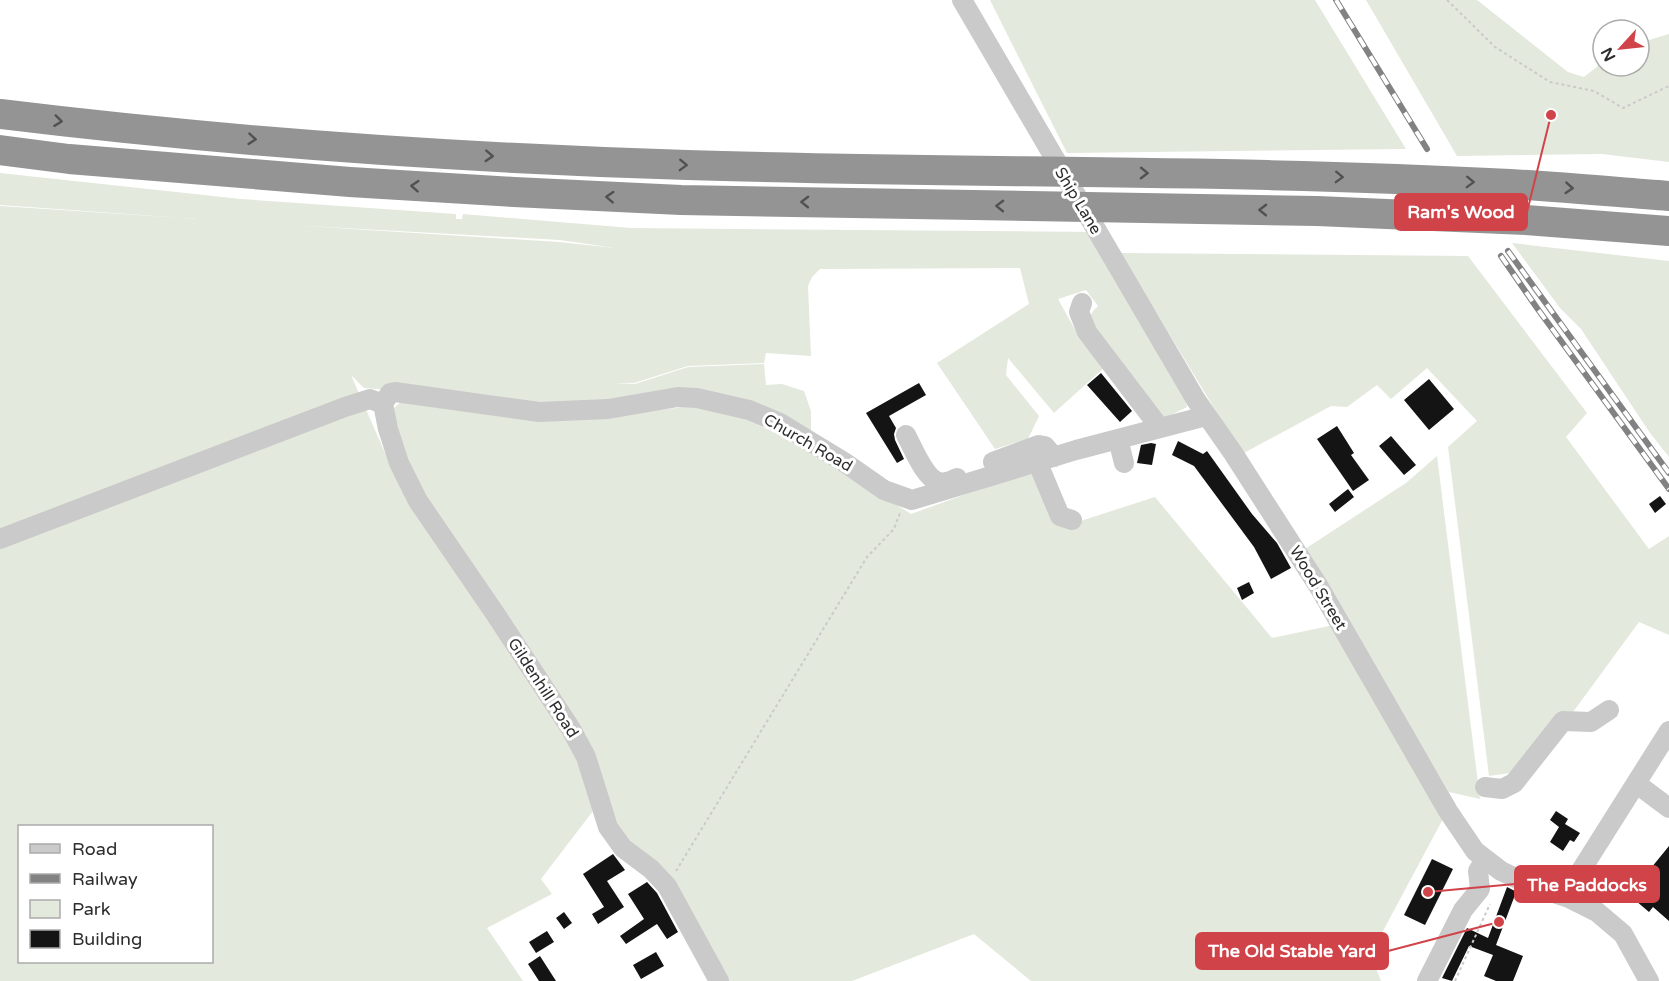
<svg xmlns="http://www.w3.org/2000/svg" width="1669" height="981" font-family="'Varela Round',sans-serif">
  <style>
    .green { fill: #e3e9dc; fill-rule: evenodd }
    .building { fill: #141414 }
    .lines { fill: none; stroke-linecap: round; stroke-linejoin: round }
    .path { stroke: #cacaca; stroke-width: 2; stroke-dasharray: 3 3; stroke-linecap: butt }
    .minor { stroke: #cacaca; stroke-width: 20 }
    .highway { stroke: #949494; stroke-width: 30 }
    .rail-casing { stroke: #828282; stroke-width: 6 }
    .rail { stroke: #fff; stroke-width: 4; stroke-dasharray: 11; stroke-linecap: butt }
    .oneway { stroke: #515151 }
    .labels { text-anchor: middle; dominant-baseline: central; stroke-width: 6; stroke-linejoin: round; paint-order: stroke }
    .street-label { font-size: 16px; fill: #2d2d2d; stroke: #fff }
    .leader { fill: none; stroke: #d04349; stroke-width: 2 }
    .callout-dot { fill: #d04349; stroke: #fff; stroke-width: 2 }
    .callout { fill: #d04349; stroke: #d04349; stroke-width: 2 }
    .callout-label { font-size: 18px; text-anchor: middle; font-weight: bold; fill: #fff }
  </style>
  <rect width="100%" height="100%" fill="#fff"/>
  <!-- green -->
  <path class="green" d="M990,0H1315L1406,149L1067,153Z
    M1366,0H1477L1568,72L1584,77L1603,62V66H1639V43L1669,34V162L1602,154L1457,156Z
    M0,173L241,199L456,214V219H462L463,214L631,228L1095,232L1185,396L1187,407L1159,421L1088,321L1093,311L1098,306L1086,290L1058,299L1082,342L1106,366L1054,413L1008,358L1006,375L1039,416L1028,439L995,449L937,363L1029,304L1020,268L820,269L812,277L808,286L811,356L766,353L764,363L688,366L634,383H614L635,384L688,367L764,364L766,385L782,384L804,391L811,411V441L697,397L608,408L364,388L351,375L389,462L570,730L593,811L541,879L552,894L487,928L523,981H0V206L198,219L0,205ZM289,225L560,240L615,248L559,242ZM20,826H212V962H20Z
    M1512,243L1669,261V457L1650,433L1581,329L1560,308Z
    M1120,253L1468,256L1587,413L1566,437L1649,549L1669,536V635L1639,622L1573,712L1561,711L1510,773L1489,776L1448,447L1477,421L1427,368L1391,399L1377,385L1347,407L1331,406L1242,454Z
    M405,398L602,417L692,406L741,417L801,445L911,514L1038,468L1062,527L1155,497L1272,638L1334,625L1444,817L1383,931L1373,960L1381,981H1031L974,934L852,981H724L665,871L630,841L617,822L591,748L424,497L399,448L393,409Z
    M1437,456L1480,799L1449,792L1305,549L1406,483Z"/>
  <!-- building -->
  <path class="building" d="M1101,373L1132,411L1120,422L1087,385Z
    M1429,379L1454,409L1429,430L1404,400Z
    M919,383L926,395L889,416L896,428L894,434L895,440L904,459L897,463L866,413Z
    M1337,426L1354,453L1351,455L1369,480L1353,491L1317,439Z
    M1391,436L1416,465L1404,475L1379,446Z
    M1178,441L1203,454L1207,451L1252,514L1277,543L1291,568L1271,579L1254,547L1194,466L1172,455Z
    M1151,443L1156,444L1152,465L1137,463L1141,445Z
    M1348,489L1354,497L1335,512L1329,504Z
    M1660,496L1666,504L1655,513L1649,504Z
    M1249,582L1254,593L1242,600L1237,588Z
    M1556,811L1568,819L1565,824L1580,833L1574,842L1570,840L1563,851L1550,842L1559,827L1550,820Z
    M1669,846V921L1653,907L1649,912L1629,895Z
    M613,854L625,870L607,881L624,907L598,924L592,914L604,907L583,874Z
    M1432,859L1453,869L1425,925L1404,915Z
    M647,882L657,893L678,932L667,939L657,924L626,944L620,936L644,919L628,894Z
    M1507,887L1525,896L1524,899L1515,895L1496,945L1523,956L1513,981H1496L1484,976L1493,955L1469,946L1452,981L1442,978L1467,928L1488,938Z
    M564,912L572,923L564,929L556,918Z
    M547,931L554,942L536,953L529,942Z
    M656,952L664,966L641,979L633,965Z
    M540,956L556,981H539L528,964Z"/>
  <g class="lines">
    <!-- path -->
    <path class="path" d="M1447,0L1495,47L1550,82L1594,91L1623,108L1669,86
      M676,871L867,557L894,529L900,513
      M1455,981L1490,904"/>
    <!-- minor -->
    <path class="minor" d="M962,0L1196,400L1233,453L1319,587L1448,811L1475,851L1501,871L1533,886L1569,898L1597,912L1623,934L1649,981
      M1082,303L1079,312L1087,332L1160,428
      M906,435C913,448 925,479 939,482C946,484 952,480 957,478
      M1118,439L1124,463
      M1037,461L1060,516L1072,520
      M993,462L1039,445L1045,446L1054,457
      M0,539L345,407L370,399L383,404
      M1637,784L1669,808
      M1485,787L1502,789L1514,783L1563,721L1591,722L1609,710
      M1569,898L1580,872L1669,731
      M719,981L667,886L651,869L623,848L608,827L586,757L571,729L494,612L418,501L399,463L388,429L383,404L390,393L395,392L539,412L608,409L678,397L697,398L749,410L780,423L844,462L884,490L912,500L1076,450L1206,416
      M1427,981L1463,910L1480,889L1478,871L1485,859"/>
    <!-- highway -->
    <path class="highway" d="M0,114C228,142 458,158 687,165C961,174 1236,169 1510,184C1563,187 1616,192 1669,196
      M0,150L69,159L350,182L514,192L681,200L1317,211L1526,220L1669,231"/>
    <!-- rail casing -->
    <g class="rail-casing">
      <path id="rail" d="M1336,0L1427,149
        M1508,251L1669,473
        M1501,256L1537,308L1669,489"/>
    </g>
    <!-- rail -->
    <use href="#rail" class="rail"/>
  </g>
  <!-- one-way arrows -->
  <defs><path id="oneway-chevron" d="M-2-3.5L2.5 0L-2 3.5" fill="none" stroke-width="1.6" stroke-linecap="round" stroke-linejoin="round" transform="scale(1.5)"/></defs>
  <g class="oneway">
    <use href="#oneway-chevron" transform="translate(58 121) rotate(7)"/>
    <use href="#oneway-chevron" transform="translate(252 139) rotate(5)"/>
    <use href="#oneway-chevron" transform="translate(489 156) rotate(3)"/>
    <use href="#oneway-chevron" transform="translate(683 165) rotate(2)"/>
    <use href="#oneway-chevron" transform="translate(1144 173) rotate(1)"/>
    <use href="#oneway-chevron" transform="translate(1339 177) rotate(2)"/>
    <use href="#oneway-chevron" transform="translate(1470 182) rotate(2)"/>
    <use href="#oneway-chevron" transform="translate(415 186) rotate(-176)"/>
    <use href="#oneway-chevron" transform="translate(1569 188) rotate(4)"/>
    <use href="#oneway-chevron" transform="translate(610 197) rotate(-177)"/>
    <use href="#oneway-chevron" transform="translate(805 202) rotate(-179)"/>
    <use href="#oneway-chevron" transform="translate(1000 206) rotate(-179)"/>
    <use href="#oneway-chevron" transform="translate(1263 210) rotate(-179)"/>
  </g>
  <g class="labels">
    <!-- street labels -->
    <g class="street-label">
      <text transform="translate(1078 201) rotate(59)">Ship Lane</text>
      <text transform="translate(808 443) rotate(30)">Church Road</text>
      <text transform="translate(1318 588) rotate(59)">Wood Street</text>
      <text transform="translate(543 688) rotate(57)">Gildenhill Road</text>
    </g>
  </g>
  <!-- callouts -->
  <path class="leader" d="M1551 115L1527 212M1428 892L1515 884M1499 922L1388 951"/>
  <g class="callout-dot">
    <circle cx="1551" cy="115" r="6"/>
    <circle cx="1428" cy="892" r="6"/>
    <circle cx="1499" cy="922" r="6"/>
  </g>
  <g class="callout">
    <rect x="1395" y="194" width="132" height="36" rx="6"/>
    <rect x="1515" y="866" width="144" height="36" rx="6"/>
    <rect x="1196" y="933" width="192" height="36" rx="6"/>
  </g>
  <g class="callout-label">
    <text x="1461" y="218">Ram's Wood</text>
    <text x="1587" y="891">The Paddocks</text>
    <text x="1292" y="957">The Old Stable Yard</text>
  </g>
  <!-- legend -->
  <rect x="18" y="825" width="195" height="138" fill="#ffffff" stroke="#ababab" stroke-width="1.5"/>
  <rect x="30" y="844" width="30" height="9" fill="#cacaca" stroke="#ababab" stroke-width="1.5"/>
  <text x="72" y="855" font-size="18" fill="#2d2d2d">Road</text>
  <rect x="30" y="874" width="30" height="9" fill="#828282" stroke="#ababab" stroke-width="1.5"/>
  <text x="72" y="885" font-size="18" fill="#2d2d2d">Railway</text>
  <rect x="30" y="900" width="30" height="18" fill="#e3e9dc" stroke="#ababab" stroke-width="1.5"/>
  <text x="72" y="915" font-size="18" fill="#2d2d2d">Park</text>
  <rect x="30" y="930" width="30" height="18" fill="#141414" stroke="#ababab" stroke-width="1.5"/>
  <text x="72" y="945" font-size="18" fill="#2d2d2d">Building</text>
  <!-- north arrow -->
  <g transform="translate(1621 48) rotate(243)"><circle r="28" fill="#ffffff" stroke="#ababab" stroke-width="1.5"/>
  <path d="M0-4.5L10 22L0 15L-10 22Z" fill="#d04349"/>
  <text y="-9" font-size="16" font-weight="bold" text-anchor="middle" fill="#2d2d2d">N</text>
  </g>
</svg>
